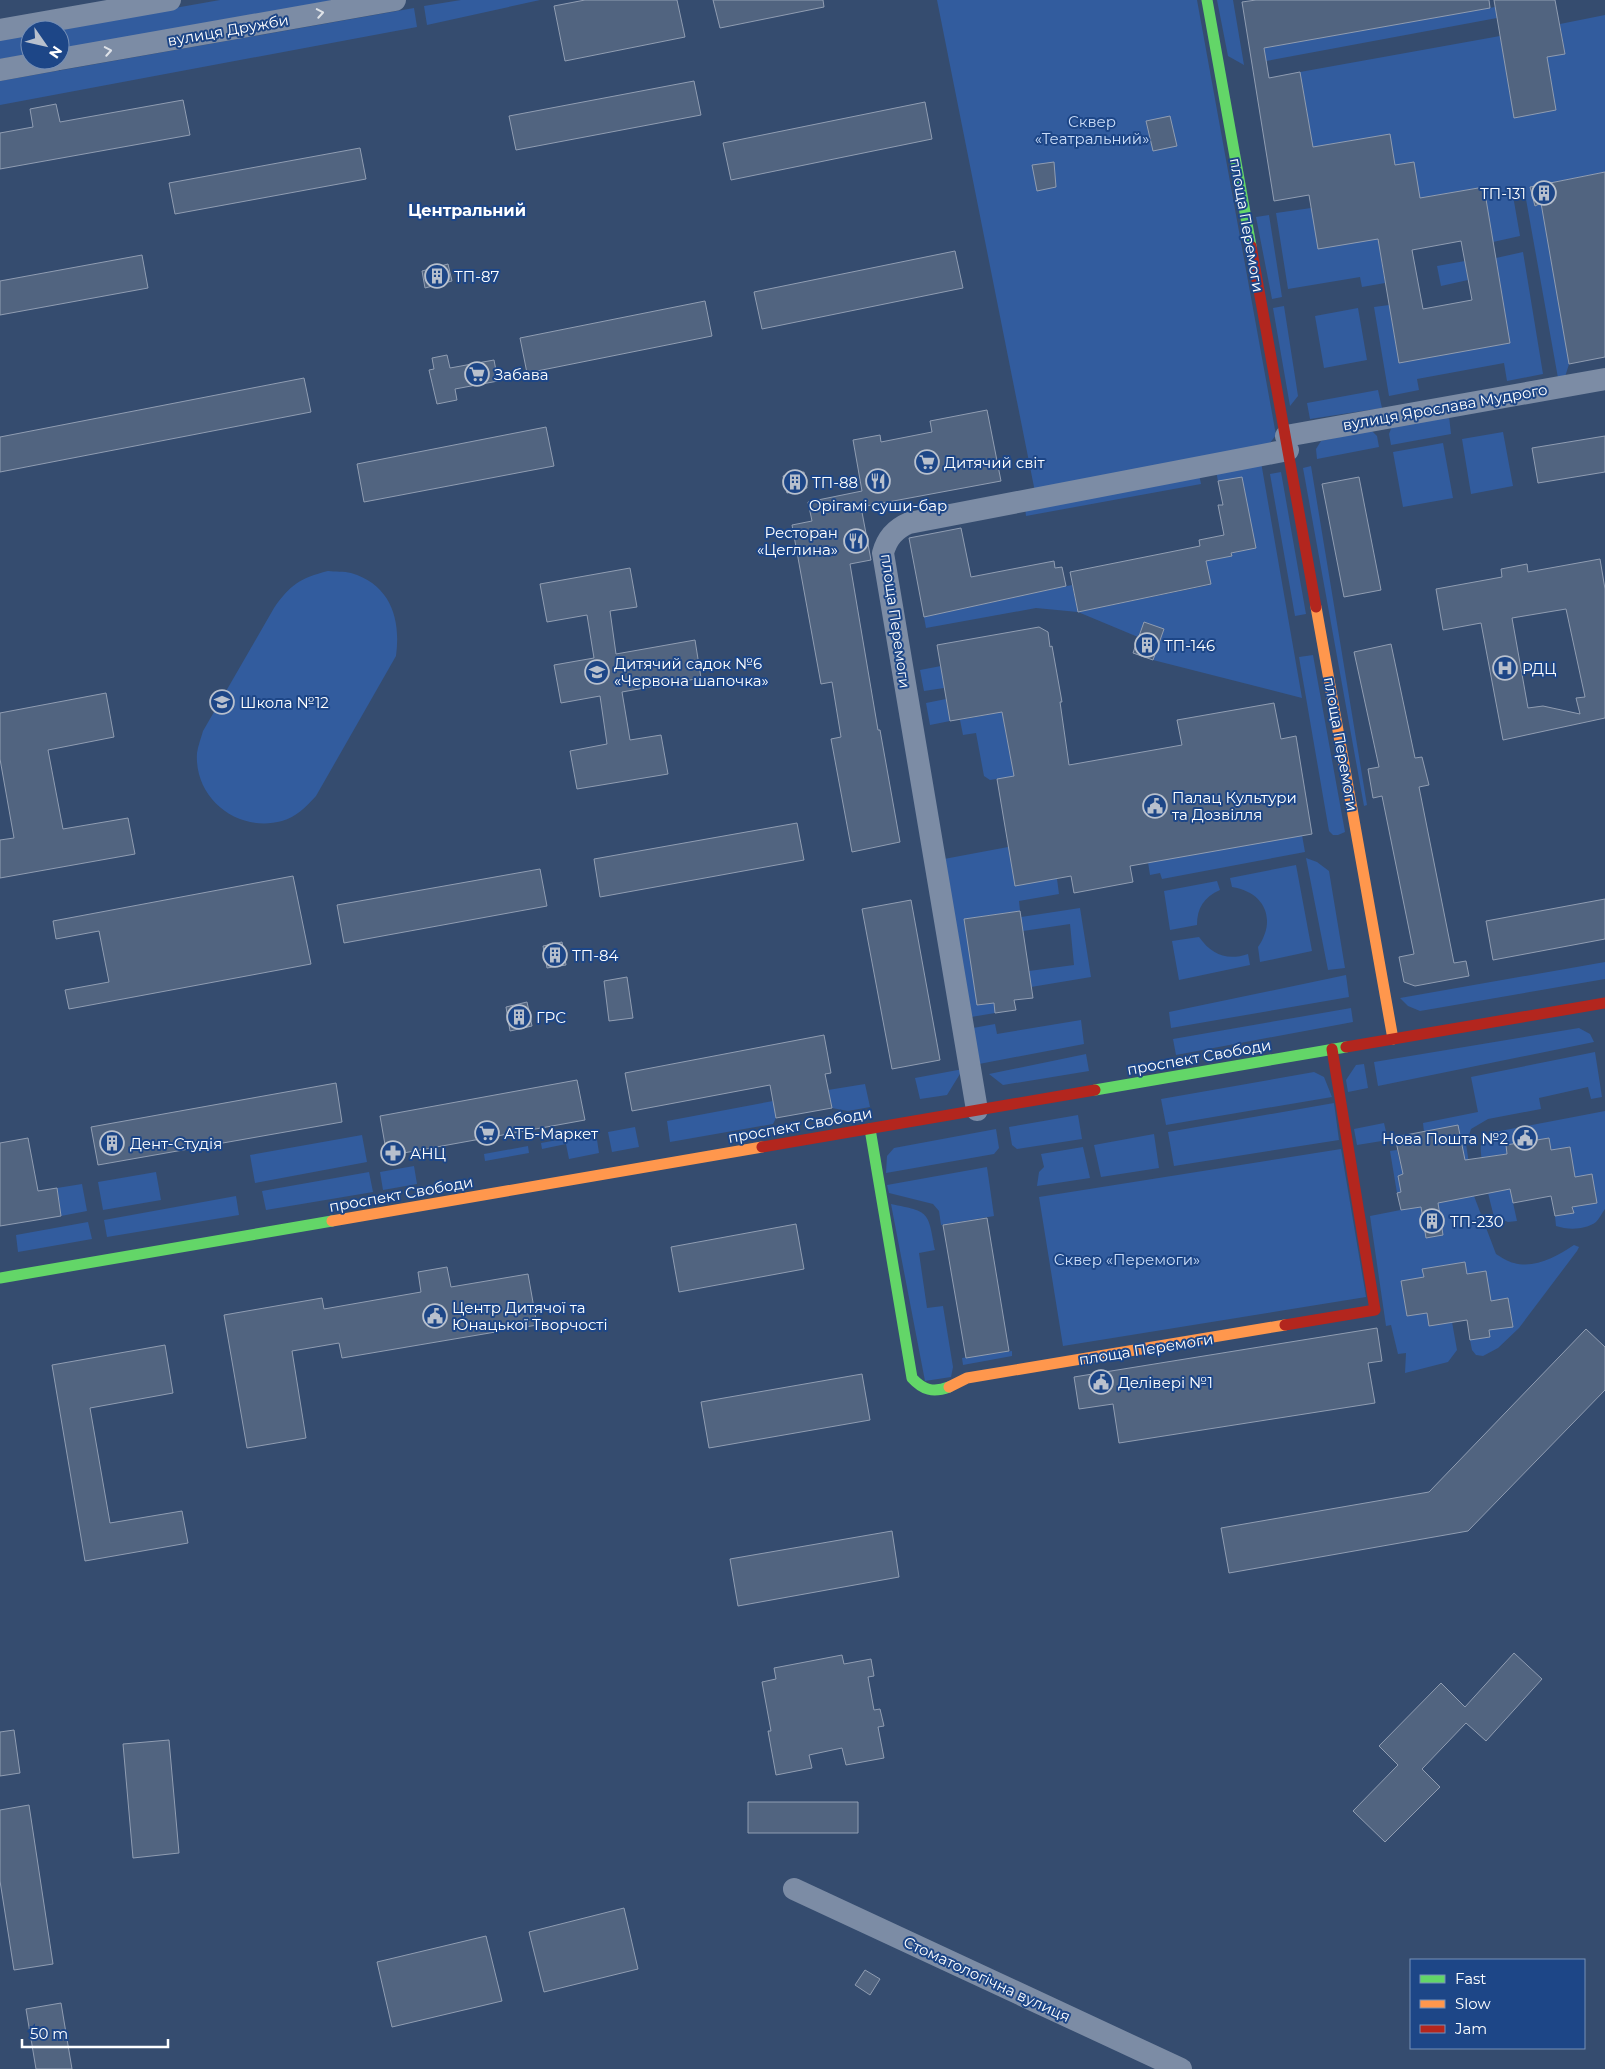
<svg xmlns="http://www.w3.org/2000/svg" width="1605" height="2069" font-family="Montserrat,sans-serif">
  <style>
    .green { fill: #325c9e }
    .building { fill: #516480; stroke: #909db2; fill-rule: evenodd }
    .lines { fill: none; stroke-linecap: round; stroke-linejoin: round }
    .street { stroke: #7c8ca5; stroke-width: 22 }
    .fast { stroke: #63d668; stroke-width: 11 }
    .slow { stroke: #ff974d; stroke-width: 11 }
    .jam { stroke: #b3261e; stroke-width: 11 }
    .oneway { stroke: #dee2e8 }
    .labels { text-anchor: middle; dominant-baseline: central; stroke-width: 4; stroke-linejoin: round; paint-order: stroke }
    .street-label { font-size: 15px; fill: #fff; stroke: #1d4687 }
    .park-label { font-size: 15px; fill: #cbddf8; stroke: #1d4687 }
    .poi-label { font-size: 15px; fill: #fff; stroke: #1d4687; text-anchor: start }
    .neighbourhood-label { font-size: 16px; font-weight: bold; fill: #fff; stroke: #1d4687 }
  </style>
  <rect width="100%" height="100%" fill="#354c6f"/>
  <!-- green -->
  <path class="green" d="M220,0H335L60,49V30H50Z
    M461,0H540L427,25L424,6Z
    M937,0H1197L1276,435L1270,443L1035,492Z
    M1217,0H1233L1244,65L1228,56Z
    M1495,7L1497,18L1266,61L1264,48Z
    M414,8L417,27L0,105V81Z
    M1605,15V172L1530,187L1535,206L1549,201L1543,212L1569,364L1565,377L1558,378L1524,188L1512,190L1520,236L1493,242L1484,187L1401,201L1416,174L1414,162L1395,165L1390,134L1313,147L1300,72L1500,36L1514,117L1556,110L1547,57L1565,54L1560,24Z
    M30,34V54L0,59V39Z
    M1311,208L1378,239L1385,283L1362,287L1360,277L1288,289L1276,213Z
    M1269,215L1282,297L1272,299L1256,217Z
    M1523,252L1543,374L1507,381L1504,363L1417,379L1419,390L1389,396L1374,307L1389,305L1399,363L1510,343L1496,258Z
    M1465,261L1468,280L1441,286L1437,266Z
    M1284,306L1298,396L1290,406L1273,308Z
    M1358,308L1367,360L1324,368L1315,316Z
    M1378,390L1382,408L1310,419L1307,403Z
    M1449,416L1451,434L1391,445L1389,434L1392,426Z
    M1371,430L1377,436L1379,447L1317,459L1316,449L1321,441Z
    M1503,432L1513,486L1471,494L1462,439Z
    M1443,443L1453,498L1403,507L1393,452Z
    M1261,462L1302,698L1153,660L1164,629L1144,622L1138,637L1078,612L1036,608L926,628L924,617L1072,585L1078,612L1210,585L1206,561L1232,556L1242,477L1218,481L1216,471Z
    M1311,466L1367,805L1364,806L1303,468Z
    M1281,472L1306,614L1295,616L1270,474Z
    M1199,474L1201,484L1026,516L1025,507Z
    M328,571C335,572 344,571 351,573C391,585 401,619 396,656L316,796C306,807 296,817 282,821C238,833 194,799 197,753C198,746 201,738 203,731L274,608C290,585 300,578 328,571Z
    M1313,655L1345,832L1338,835H1333L1329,831L1299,657Z
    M941,666L944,688L924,691L920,670Z
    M946,699L950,721L930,725L926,703Z
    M1002,712L1014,776L990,780L984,776L976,733L963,735L960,720Z
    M1302,835L1305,852L1162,879L1160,873L1150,875L1148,862Z
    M1008,847L1057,879L1059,894L1019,901L1020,911L964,919L977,1005L994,1003L995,1013L971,1017L944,859Z
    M1306,858L1317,862L1329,871L1345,968L1328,970Z
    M1296,865L1312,951L1260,962L1258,947C1277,920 1265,892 1232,887L1230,878Z
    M1217,881L1220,890C1204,897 1197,908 1197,925L1170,930L1164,891Z
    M1080,908L1091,977L1031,987L1029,971L1074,965L1070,924L1023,931L1021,917Z
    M1199,937C1212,955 1227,961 1248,954L1250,965L1179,980L1172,941Z
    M1605,962V979L1420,1011L1408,1006L1400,998Z
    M1346,975L1349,997L1171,1028L1169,1012Z
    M1351,1008L1353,1022L1176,1055L1173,1039Z
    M1081,1020L1084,1044L979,1064L973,1028L995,1024L997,1034Z
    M1579,1028L1590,1034L1594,1042L1378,1086L1374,1062Z
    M1595,1052L1602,1097L1591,1099L1588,1087L1539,1098L1541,1109L1488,1119L1471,1129L1466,1144L1474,1196L1496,1254C1501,1257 1508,1262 1514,1263C1535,1269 1557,1256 1574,1245L1579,1247L1577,1251L1519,1328L1498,1348L1483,1356L1476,1355L1472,1350L1470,1340L1490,1337L1489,1330L1513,1326L1508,1298L1491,1301L1486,1271L1467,1274L1465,1262L1423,1269L1424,1277L1401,1281L1407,1316L1427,1313L1429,1326L1452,1322L1457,1350L1448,1362L1405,1373L1406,1353L1398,1354L1391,1325L1386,1326L1370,1216L1472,1196L1424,1132L1423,1123L1478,1112L1471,1077Z
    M1086,1054L1089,1071L1003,1085L989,1074Z
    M1364,1064L1368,1088L1348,1092L1346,1080L1356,1065Z
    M963,1069L947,1095L920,1099L915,1078Z
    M1314,1072L1324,1077L1332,1097L1166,1125L1161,1099Z
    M865,1084L870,1107L848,1111L832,1108L828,1090Z
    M773,1101L776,1118L773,1124L670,1142L667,1121Z
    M1334,1103L1339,1140L1174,1166L1168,1132Z
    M1605,1111V1209C1602,1213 1599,1219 1596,1222C1585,1230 1568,1230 1556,1226L1555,1216L1573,1213L1575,1177L1570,1147L1551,1150L1549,1138L1506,1145L1507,1154L1485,1157L1510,1189L1517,1221L1508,1222L1494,1216C1490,1202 1479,1157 1481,1145C1482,1138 1489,1136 1495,1132Z
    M1078,1115L1082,1139L1017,1149L1012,1145L1009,1127Z
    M1384,1123L1388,1140L1357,1145L1354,1129Z
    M635,1127L639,1147L612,1152L608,1132Z
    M996,1129L999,1148L994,1154L886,1173L887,1156L894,1148Z
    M596,1133L599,1153L569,1159L566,1144L542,1149L541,1143Z
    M1154,1134L1159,1168L1101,1177L1094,1145Z
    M362,1135L367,1162L255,1183L250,1155Z
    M528,1146L529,1153L485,1161L484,1154Z
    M1083,1147L1090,1178L1037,1186L1039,1172L1044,1167L1041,1154Z
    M1341,1149L1366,1297L1063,1346L1039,1197Z
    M1397,1150L1403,1174L1398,1176L1401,1192L1397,1193L1390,1151Z
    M414,1166L417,1184L383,1190L380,1172Z
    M987,1167L994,1216L941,1225L939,1211L933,1204L889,1193L887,1185Z
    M156,1172L161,1200L103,1210L98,1182Z
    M369,1172L373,1192L266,1210L262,1191Z
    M82,1184L87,1211L61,1216L57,1188Z
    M236,1196L239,1215L107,1237L104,1220Z
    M891,1204C930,1212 928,1211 935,1250L919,1253L927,1308L943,1306L953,1367L951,1377L925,1381Z
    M88,1222L92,1239L18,1252L16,1235Z
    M1012,1351V1356L963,1365L962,1358Z"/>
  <!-- building -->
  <path class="building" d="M585,0H677L685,37L565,61L554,6Z
    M713,0H823L824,7L720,28Z
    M1256,0H1489L1490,8L1264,48L1269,78L1300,72L1313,147L1390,134L1395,165L1414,162L1420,198L1484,187L1510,343L1399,363L1378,239L1318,249L1309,195L1274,201L1242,2ZM1461,241L1472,300L1423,309L1412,250Z
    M1494,0H1555L1565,54L1547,57L1556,110L1514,118Z
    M694,81L701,115L516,150L509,116Z
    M183,100L190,135L0,169V133L33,127L30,109L56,104L60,122Z
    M925,102L932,139L731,180L723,143Z
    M1170,116L1177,146L1153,151L1146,121Z
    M360,148L366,179L175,214L169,183Z
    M1054,162L1056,187L1037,191L1032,165Z
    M1605,172V357L1569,364L1541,203L1535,206L1530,187Z
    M955,251L963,288L762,329L754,292Z
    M142,255L148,288L0,315V281Z
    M448,264L452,281L425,288L422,271Z
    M705,301L712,336L527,373L520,338Z
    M447,355L450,368L494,360L498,381L455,389L457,400L437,404L429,370L434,369L432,358Z
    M304,378L311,412L0,472V437Z
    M987,410L1001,481L861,507L871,560L850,564L878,730H880L900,842L852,852L831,739L841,737L832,682L821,684L792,525L812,521L808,502L862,491L853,440L880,435L881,442L932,432L930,421Z
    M546,427L554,466L364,502L357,464Z
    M1605,436V472L1538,483L1532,448Z
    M804,472L807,488L787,493L783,476Z
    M1242,477L1256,548L1231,553L1232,556L1206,561L1211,584L1078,612L1070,572L1200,546L1199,540L1224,535L1218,505H1223L1218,481Z
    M1359,477L1381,590L1344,597L1322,484Z
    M961,528L971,577L1054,561L1055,568L1062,567L1066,586L924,617L909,538Z
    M1600,559L1605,589V718L1503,740L1481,623L1443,630L1436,589L1502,577L1501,569L1527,564L1528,572ZM1566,609L1585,697L1576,698L1580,714L1543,706L1528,708L1512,618Z
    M630,568L637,607L610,611L616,654L695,640L701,678L622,692L630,740L661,735L668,774L577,789L570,751L607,744L600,696L561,703L554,665L594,658L587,615L547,622L540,584Z
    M1144,622L1164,629L1153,660L1133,653Z
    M1039,627L1048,632L1050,647L1052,646L1062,702H1060L1069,765L1182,745L1177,720L1274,703L1281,739L1296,736L1312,834L1130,866L1133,882L1074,893L1071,876L1015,886L997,779L1014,776L1002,712L950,721L937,645Z
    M1391,644L1415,758L1422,757L1429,785L1419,787L1454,963L1466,961L1469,976L1415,986L1404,982L1399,957L1414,954L1382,796L1373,798L1368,769L1379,767L1354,652Z
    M106,693L114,737L48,750L63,829L128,818L135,854L0,878V840L14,838L0,759V713Z
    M797,823L804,860L600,897L594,859Z
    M540,869L547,906L344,943L337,905Z
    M293,876L311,964L69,1009L65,990L109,982L99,931L56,939L53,921Z
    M1605,899V939L1493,960L1486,921Z
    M911,900L940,1060L892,1069L862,909Z
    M1020,911L1033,998L1014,1000L1016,1010L995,1013L994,1003L977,1005L964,919Z
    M562,942L566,965L547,968L543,946Z
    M627,977L633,1018L609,1021L604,981Z
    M527,1002L532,1026L510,1031L506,1007Z
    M824,1035L831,1073L825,1074L832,1108L776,1118L770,1085L632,1111L625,1073Z
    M577,1080L585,1120L387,1156L380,1116Z
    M336,1083L342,1122L98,1165L91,1127Z
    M1458,1125L1465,1160L1507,1154L1506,1145L1549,1138L1551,1150L1570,1147L1575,1177L1592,1174L1597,1203L1572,1207L1574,1213L1555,1216L1551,1196L1513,1203L1510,1189L1438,1203L1443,1235L1426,1238L1421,1207L1401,1210L1397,1193L1401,1192L1398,1176L1403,1174L1395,1137Z
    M28,1138L38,1191L57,1188L61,1216L0,1226V1143Z
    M987,1218L1009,1351L966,1358L943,1225Z
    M796,1224L804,1269L679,1292L671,1247Z
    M1465,1262L1467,1274L1486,1271L1491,1301L1508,1298L1513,1327L1489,1330L1490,1337L1470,1340L1467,1320L1429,1326L1427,1313L1407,1316L1401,1281L1424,1277L1422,1269Z
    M447,1267L451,1287L528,1274L537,1325L342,1358L339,1343L292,1351L306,1438L247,1448L224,1315L322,1298L324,1309L421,1292L418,1272Z
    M1377,1328L1382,1361L1368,1363L1375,1403L1119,1443L1113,1404L1079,1409L1074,1377Z
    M1586,1329L1605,1347V1390L1468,1531L1229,1573L1221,1528L1429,1492Z
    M165,1345L173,1393L90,1408L110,1523L182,1511L188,1543L85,1561L52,1365Z
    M862,1374L870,1420L709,1448L701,1402Z
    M892,1531L899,1577L738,1606L730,1559Z
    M1514,1653L1542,1679L1486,1741L1466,1723L1422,1769L1440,1787L1385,1842L1353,1811L1398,1765L1379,1746L1441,1683L1465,1707Z
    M842,1655L844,1664L871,1659L874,1676L868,1677L874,1710L880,1709L884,1726L878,1727L884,1758L846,1765L842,1748L809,1755L812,1768L776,1775L768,1731H771L762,1682L776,1679L774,1668Z
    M14,1730L20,1773L0,1776V1732Z
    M169,1740L179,1853L133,1858L123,1744Z
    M748,1802H858V1833H748Z
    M29,1805L53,1964L14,1970L0,1881V1810Z
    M624,1908L638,1969L544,1992L529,1932Z
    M486,1936L502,2001L392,2027L377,1962Z
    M865,1970L880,1979L870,1995L855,1985Z
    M61,2003L72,2069H36L26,2009Z"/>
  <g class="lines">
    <!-- street -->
    <path class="street" d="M0,30L170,0
      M60,59L395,0
      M0,70L55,60
      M1286,436L1605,379
      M977,1110L883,553C887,538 895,529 909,523L1288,450
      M794,1889L1181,2069"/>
    <!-- fast -->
    <path class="fast" d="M1207,0L1251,246
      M1095,1090L1346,1047
      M870,1129L912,1378C923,1390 933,1393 949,1387
      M0,1278L332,1221"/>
    <!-- slow -->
    <path class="slow" d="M1316,607L1393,1039
      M332,1221L762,1147
      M949,1387L967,1378L1285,1325"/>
    <!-- jam -->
    <path class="jam" d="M1251,246L1316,607
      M1346,1047L1605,1003
      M762,1147L1095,1090
      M1285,1325L1375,1310L1332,1049"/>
  </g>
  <!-- one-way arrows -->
  <defs><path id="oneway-chevron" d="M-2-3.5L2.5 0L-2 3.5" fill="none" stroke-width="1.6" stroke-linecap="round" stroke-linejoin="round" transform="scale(1.25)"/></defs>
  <g class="oneway">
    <use href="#oneway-chevron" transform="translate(320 13) rotate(-10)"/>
    <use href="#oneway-chevron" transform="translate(108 51) rotate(-10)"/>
  </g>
  <!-- icons -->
  <defs>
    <g id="building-ring" transform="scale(1.25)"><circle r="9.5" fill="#1d4687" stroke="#b8c0cd" stroke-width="1.5"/><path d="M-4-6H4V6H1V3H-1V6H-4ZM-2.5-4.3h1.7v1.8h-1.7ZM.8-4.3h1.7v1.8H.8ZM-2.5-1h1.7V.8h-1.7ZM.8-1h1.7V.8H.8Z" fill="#b8c0cd"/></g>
    <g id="supermarket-ring" transform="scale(1.25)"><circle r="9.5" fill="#1d4687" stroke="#b8c0cd" stroke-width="1.5"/><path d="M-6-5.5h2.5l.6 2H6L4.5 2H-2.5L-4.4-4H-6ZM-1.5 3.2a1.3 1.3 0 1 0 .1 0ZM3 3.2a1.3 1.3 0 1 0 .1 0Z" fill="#b8c0cd"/></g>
    <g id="restaurant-ring" transform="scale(1.25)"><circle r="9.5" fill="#1d4687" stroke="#b8c0cd" stroke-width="1.5"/><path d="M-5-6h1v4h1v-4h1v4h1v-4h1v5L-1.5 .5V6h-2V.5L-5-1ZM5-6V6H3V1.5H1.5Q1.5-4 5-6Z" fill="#b8c0cd"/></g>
    <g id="hospital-ring" transform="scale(1.25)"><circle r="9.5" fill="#1d4687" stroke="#b8c0cd" stroke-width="1.5"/><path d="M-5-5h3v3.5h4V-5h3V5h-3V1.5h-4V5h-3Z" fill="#b8c0cd"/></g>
    <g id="school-ring" transform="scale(1.25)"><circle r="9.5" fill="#1d4687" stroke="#b8c0cd" stroke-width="1.5"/><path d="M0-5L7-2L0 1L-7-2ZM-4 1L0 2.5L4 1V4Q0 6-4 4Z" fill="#b8c0cd"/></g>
    <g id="civic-ring" transform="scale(1.25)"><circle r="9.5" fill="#1d4687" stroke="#b8c0cd" stroke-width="1.5"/><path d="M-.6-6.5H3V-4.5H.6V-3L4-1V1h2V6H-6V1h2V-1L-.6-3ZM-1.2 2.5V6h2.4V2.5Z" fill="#b8c0cd"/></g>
    <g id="pharmacy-ring" transform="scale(1.25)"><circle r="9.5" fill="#1d4687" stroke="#b8c0cd" stroke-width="1.5"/><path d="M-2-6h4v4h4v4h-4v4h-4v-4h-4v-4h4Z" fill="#b8c0cd"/></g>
  </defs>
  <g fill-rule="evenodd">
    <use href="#building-ring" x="1544" y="193"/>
    <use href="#building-ring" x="437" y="276"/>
    <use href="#supermarket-ring" x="477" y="374"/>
    <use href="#supermarket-ring" x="927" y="462"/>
    <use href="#restaurant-ring" x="878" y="481"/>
    <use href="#building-ring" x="795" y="482"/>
    <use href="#restaurant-ring" x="856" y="541"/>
    <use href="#building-ring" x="1147" y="645"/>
    <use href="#hospital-ring" x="1505" y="668"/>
    <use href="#school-ring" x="597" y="672"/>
    <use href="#school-ring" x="222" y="702"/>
    <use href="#civic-ring" x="1155" y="806"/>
    <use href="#building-ring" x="555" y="955"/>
    <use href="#building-ring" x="519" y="1017"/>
    <use href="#supermarket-ring" x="487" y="1133"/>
    <use href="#civic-ring" x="1525" y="1138"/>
    <use href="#building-ring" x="112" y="1143"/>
    <use href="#pharmacy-ring" x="393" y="1153"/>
    <use href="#building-ring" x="1432" y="1221"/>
    <use href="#civic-ring" x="435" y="1316"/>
    <use href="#civic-ring" x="1101" y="1382"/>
  </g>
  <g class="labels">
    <!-- street labels -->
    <g class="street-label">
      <text transform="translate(228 30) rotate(-10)">вулиця Дружби</text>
      <text transform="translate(1247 225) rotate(80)">площа Перемоги</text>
      <text transform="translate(1445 407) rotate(-10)">вулиця Ярослава Мудрого</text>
      <text transform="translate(896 621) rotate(82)">площа Перемоги</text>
      <text transform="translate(1341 744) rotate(80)">площа Перемоги</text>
      <text transform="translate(1199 1057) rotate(-10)">проспект Свободи</text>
      <text transform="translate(800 1125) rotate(-10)">проспект Свободи</text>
      <text transform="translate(401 1194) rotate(-10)">проспект Свободи</text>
      <text transform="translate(1146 1349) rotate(-9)">площа Перемоги</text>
      <text transform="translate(987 1979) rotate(25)">Стоматологічна вулиця</text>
    </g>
    <!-- park labels -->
    <g class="park-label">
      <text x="1092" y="121">Сквер<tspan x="1092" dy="17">«Театральний»</tspan></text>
      <text x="1127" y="1259">Сквер «Перемоги»</text>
    </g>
    <!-- poi labels -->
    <g class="poi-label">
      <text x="1526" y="193" text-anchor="end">ТП-131</text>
      <text x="454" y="276">ТП-87</text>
      <text x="494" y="374">Забава</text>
      <text x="944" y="462">Дитячий світ</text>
      <text x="812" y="482">ТП-88</text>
      <text x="878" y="505" text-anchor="middle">Орігамі суши-бар</text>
      <text x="838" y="532" text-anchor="end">Ресторан<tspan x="838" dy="17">«Цеглина»</tspan></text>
      <text x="1164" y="645">ТП-146</text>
      <text x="614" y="663">Дитячий садок №6<tspan x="614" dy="17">«Червона шапочка»</tspan></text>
      <text x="1522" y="668">РДЦ</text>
      <text x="240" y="702">Школа №12</text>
      <text x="1172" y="797">Палац Культури<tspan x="1172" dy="17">та Дозвілля</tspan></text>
      <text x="572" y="955">ТП-84</text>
      <text x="536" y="1017">ГРС</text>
      <text x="504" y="1133">АТБ-Маркет</text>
      <text x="1508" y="1138" text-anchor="end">Нова Пошта №2</text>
      <text x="130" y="1143">Дент-Студія</text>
      <text x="410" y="1153">АНЦ</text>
      <text x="1450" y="1221">ТП-230</text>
      <text x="452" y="1307">Центр Дитячої та<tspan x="452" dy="17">Юнацької Творчості</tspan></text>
      <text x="1118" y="1382">Делівері №1</text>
    </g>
    <!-- neighbourhood labels -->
    <g class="neighbourhood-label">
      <text x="467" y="210">Центральний</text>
    </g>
  </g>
  <!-- legend -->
  <rect x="1410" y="1959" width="175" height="90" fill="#1d4687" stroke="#7790b7"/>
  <rect x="1420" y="1975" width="25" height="8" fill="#63d668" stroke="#7790b7"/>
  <text x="1455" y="1984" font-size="15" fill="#ffffff">Fast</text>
  <rect x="1420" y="2000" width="25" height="8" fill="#ff974d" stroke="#7790b7"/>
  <text x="1455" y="2009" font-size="15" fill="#ffffff">Slow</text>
  <rect x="1420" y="2025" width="25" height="8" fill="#b3261e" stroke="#7790b7"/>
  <text x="1455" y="2034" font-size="15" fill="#ffffff">Jam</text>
  <!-- north arrow -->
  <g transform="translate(45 45) rotate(124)"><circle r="24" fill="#1d4687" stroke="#7790b7"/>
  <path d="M0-4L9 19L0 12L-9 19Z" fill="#b8c0cd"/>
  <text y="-8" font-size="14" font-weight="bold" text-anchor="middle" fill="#ffffff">N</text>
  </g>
  <!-- scale -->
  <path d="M22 2039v8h146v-8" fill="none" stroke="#ffffff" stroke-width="2.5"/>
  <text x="30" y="2039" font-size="15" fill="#ffffff" stroke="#1d4687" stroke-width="4" paint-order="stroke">50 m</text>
</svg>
